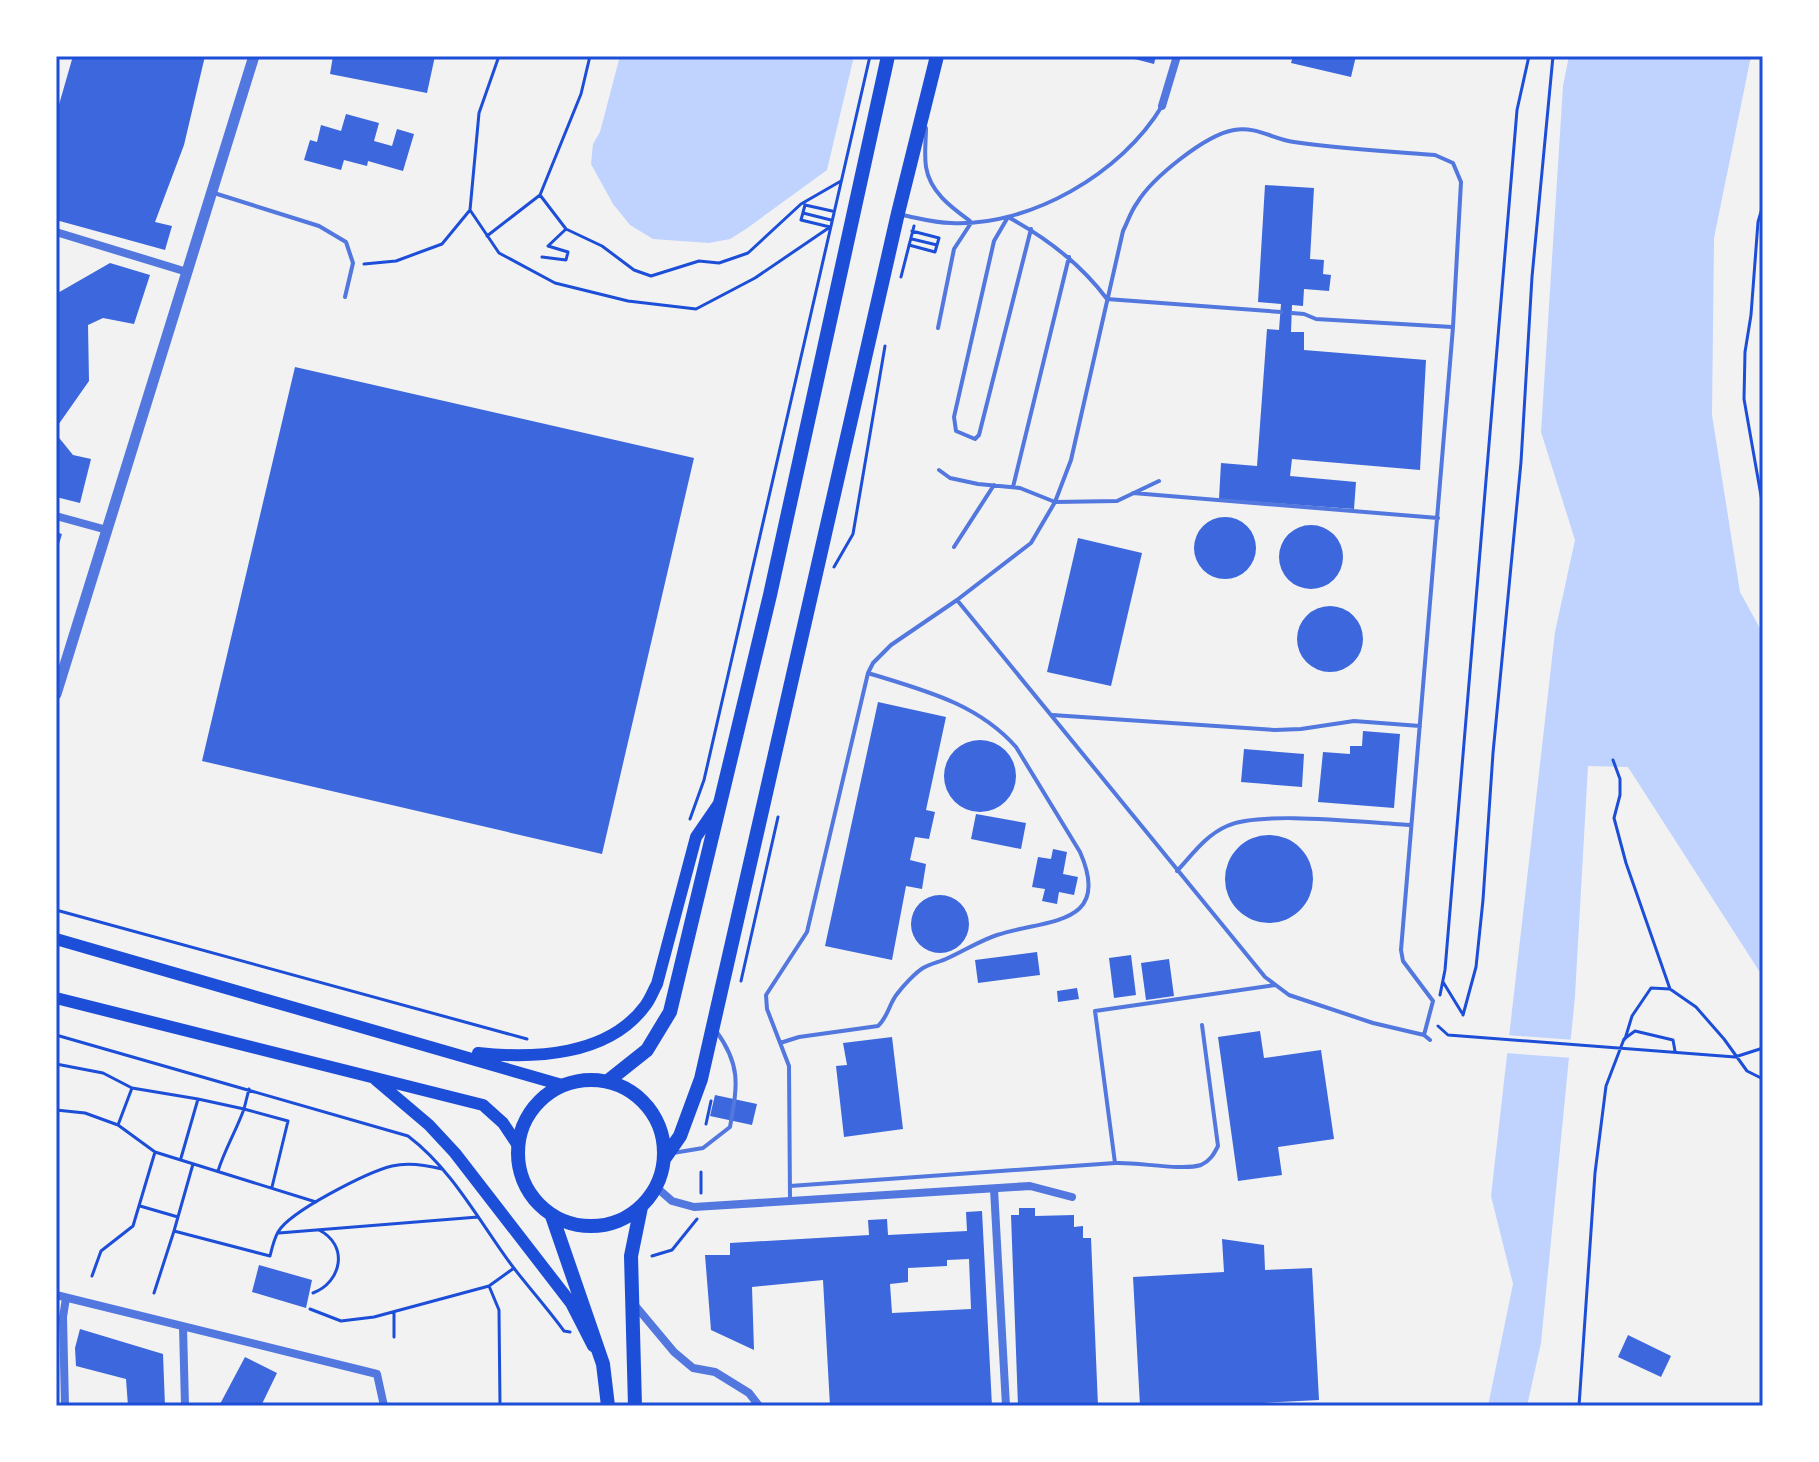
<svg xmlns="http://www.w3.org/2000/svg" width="1819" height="1462" font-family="Georgia,serif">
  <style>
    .water { fill: #bfd3fe }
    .pier { fill: #f2f2f2 }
    .building { fill: #3d67dc; fill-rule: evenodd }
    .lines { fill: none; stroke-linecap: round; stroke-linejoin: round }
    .path { stroke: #1d4ed8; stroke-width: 3 }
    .service { stroke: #5277de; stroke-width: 4 }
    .minor { stroke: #5277de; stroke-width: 8 }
    .tertiary { stroke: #5277de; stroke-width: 11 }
    .secondary { stroke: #1d4ed8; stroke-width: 12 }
    .primary { stroke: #1d4ed8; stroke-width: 14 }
    .neatline { fill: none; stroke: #1d4ed8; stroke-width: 3 }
  </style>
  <rect width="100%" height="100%" fill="#f2f2f2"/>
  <!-- water -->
  <path class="water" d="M620,56H854L827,170L746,229L730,239L709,243L653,239L630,225L613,204L591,164L593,144L600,132Z
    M1569,56H1751L1714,238L1712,415L1740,592L1763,634V977L1628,767L1588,766L1575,996L1541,1343L1527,1406H1488L1513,1284L1491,1196L1555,632L1575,540L1541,432L1563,86Z"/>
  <!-- pier -->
  <path class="pier" d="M1506,1035L1575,1040L1573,1058L1504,1053Z"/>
  <!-- building -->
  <path class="building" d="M73,56H205L184,145L155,222L172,226L165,250L56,220V115Z
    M333,56H435L427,93L330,74Z
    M1123,56H1156L1154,64Z
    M1293,56H1356L1351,77L1291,63Z
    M346,114L379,123L374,141L392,146L397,129L414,134L403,171L368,161L367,166L344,160L341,170L304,160L310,140L317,142L321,125L341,131Z
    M1265,185L1314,188L1310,259L1324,260L1323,274L1331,275L1329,291L1304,289L1303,306L1292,305L1291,332H1304V350L1426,360L1420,470L1292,459L1290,476L1356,482L1354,509L1219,499L1221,463L1257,466L1267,329L1279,330L1281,304L1258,302Z
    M110,263L150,275L134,324L103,318L88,325L89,381L56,428V294Z
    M295,367L694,458L602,854L202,761Z
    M56,434L73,455L91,459L80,503L56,497Z
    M1194 548a31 31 0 1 1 62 0a31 31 0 1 1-62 0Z
    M1279 557a32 32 0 1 1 64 0a32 32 0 1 1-64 0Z
    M56,532L62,534L57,551H56Z
    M1078,538L1142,553L1111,686L1047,672Z
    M1297 639a33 33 0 1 1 66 0a33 33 0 1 1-66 0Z
    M878,702L946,717L926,810L935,812L929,839L915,837L910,860L926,864L922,889L906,886L892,960L825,946Z
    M1363,731L1400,734L1394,808L1318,802L1323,752L1350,754V746H1362Z
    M944 776a36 36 0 1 1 72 0a36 36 0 1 1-72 0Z
    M1244,749L1304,754L1302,787L1241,782Z
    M976,814L1026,823L1021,849L971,839Z
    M1225 879a44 44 0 1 1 88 0a44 44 0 1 1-88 0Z
    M1053,849L1067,852L1063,874L1078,877L1074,895L1059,892L1057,904L1042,901L1045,889L1032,887L1038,857L1051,859Z
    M911 924a29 29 0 1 1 58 0a29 29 0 1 1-58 0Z
    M1037,952L1040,975L978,983L975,960Z
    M1131,955L1136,995L1114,998L1109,958Z
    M1169,959L1174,996L1146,1000L1141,963Z
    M1077,988L1079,999L1058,1002L1057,991Z
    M1260,1031L1264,1058L1321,1050L1334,1139L1278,1147L1282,1175L1238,1181L1218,1037Z
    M892,1037L903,1129L844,1137L836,1066L847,1065L843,1043Z
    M715,1095L757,1104L752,1125L710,1116Z
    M1019,1208H1035V1216L1074,1215V1227L1083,1226V1238H1091L1098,1406H1018L1011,1215H1019Z
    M982,1211L992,1406H830L823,1280L752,1287L754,1350L711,1330L705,1255H730V1243L869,1235L868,1220L887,1219L888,1235L967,1231L966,1212ZM969,1259L971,1309L892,1313L890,1284L908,1282V1268L947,1266V1260Z
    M1222,1239L1264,1245L1265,1270L1312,1268L1319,1400L1203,1406H1140L1133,1277L1224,1272Z
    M259,1265L312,1280L306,1308L252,1292Z
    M80,1329L163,1354L165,1406H128L126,1379L76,1366L75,1348Z
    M1628,1335L1671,1356L1661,1377L1618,1357Z
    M245,1357L277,1373L261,1406H219Z"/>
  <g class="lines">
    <!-- path -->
    <path class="path" d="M540,195L566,229L602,246L634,270L651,276L699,261L719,263L748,253L801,204L841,181
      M1763,205L1758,222L1751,315L1745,352L1744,399L1763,507
      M470,210L479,113L499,56
      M803,213L831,220
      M830,227L801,220L805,205L832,211
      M487,236L540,195L581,94L590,56
      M912,239L937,245
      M909,245L935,252L939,238L912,231
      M542,257L566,260L568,252L548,246L566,229
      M364,264L396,261L442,244L470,210L499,253L555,283L628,301L696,309L755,278L830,227
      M901,277L914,226
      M834,567L853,534L885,346
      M1613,760L1620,779V795L1614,818L1626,863L1670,989
      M690,819L704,780L870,56
      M56,910L527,1039
      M741,981L778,817
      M1443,982L1462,1013
      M1440,995L1445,970L1517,110L1529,56
      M1463,1015L1476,967L1483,900L1493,753L1521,462L1532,277L1553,56
      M1438,1026L1448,1035L1735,1057L1763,1048
      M56,1035L408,1136C453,1170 480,1223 513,1267C530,1289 548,1309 564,1331L570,1332
      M1625,1039L1632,1016L1651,988L1670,989L1696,1007L1724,1039L1747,1071L1763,1079
      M56,1064L103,1073L132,1088L198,1099L181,1158
      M249,1089L244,1109L288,1121L272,1187
      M198,1099L244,1109C236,1131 225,1149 218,1171
      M56,1110L85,1113L118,1125L132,1088
      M706,1124L711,1101
      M118,1125L155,1152L316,1202
      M193,1164L174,1231L270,1256C272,1248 274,1239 278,1232C290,1211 368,1172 392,1166C409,1162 426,1165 442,1169
      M701,1193V1172
      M140,1206L178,1217
      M279,1233L478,1217
      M652,1256L672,1250L697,1219
      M92,1276L101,1251L133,1226L155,1152
      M489,1286L499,1310L500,1406
      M154,1293L174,1231
      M313,1293C342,1282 349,1245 319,1230
      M310,1309L341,1321L374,1317L489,1286L514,1268
      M394,1312V1337
      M1579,1406L1595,1173L1606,1086L1624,1039L1635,1031L1673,1040L1675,1051"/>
    <!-- service -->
    <path class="service" d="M926,128C926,140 924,154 926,167C930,192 951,207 970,221
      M214,193L319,226L346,242L353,263L345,297
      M902,215C918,218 934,223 951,223C1030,227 1122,173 1162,106
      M1031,229L979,435L975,439L956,431L954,417L994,241L1008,217C1047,238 1080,263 1107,299L1281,312
      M1292,313L1304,314L1316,319L1452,327
      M938,328L954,249L971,223
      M939,470L950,478L978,484L1020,488L1055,502L1117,501L1159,481
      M1013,487L1069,257
      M1133,493L1438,518
      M954,547L994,485
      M957,600L1265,977L1289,995L1373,1023L1424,1035L1430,1040
      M1052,715L1275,730L1301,729L1354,721L1420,726
      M1177,871C1192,855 1206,835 1227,826C1261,810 1369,823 1411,825
      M780,1043L799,1037L878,1026C888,1017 889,1004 897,994C903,986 915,973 923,968C930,964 939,962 946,959C964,951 979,941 997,935C1045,919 1113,927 1080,852L1016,747C977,703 923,690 868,673
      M673,1153L703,1148L730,1127C737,1087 742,1066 716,1031
      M1116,1163C1138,1162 1182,1171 1201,1165C1210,1161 1214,1154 1218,1146L1202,1025
      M790,1186L1115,1163L1095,1011L1275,985
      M790,1199L789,1066L767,1009L766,995L807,932L868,673L873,663L891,645L957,600L1031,543L1055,502L1071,460L1123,231C1128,221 1131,211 1137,203C1152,178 1205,135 1234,130C1256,126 1273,139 1294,142C1341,149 1388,151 1435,155L1453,163L1461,182L1453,327L1401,950L1403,961L1433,1001L1424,1035"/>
    <!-- minor -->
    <path class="minor" d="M1162,106L1177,56
      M56,232L187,272
      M56,516L107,530
      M656,1187L672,1201L694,1207L1030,1186L1072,1197
      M994,1189L1006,1406
      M56,1295L377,1374L384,1406
      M633,1303L674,1352L693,1368L715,1372L749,1393L759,1406
      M183,1327L185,1406
      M65,1406L63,1317L66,1298"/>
    <!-- tertiary -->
    <path class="tertiary" d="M56,694L254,56"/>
    <!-- secondary -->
    <path class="secondary" d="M56,939L562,1085
      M56,998L483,1105L503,1123L517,1144
      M478,1053C534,1059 608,1056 645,1006C650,1000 653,991 657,984L696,837L718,805
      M376,1080L429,1125L455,1153L571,1303L593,1346"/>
    <!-- primary -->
    <path class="primary" d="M518 1153a73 73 0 1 1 146 0a73 73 0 1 1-146 0Z
      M608,1081L647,1050L670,1012L770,595L888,56
      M664,1159L680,1136L701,1079L898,213L937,56
      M552,1216L603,1364L608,1406
      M635,1406L631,1256L641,1207"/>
  </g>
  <!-- border -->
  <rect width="1819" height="1462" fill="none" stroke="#ffffff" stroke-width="116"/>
  <rect x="58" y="58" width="1703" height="1346" class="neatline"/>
</svg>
